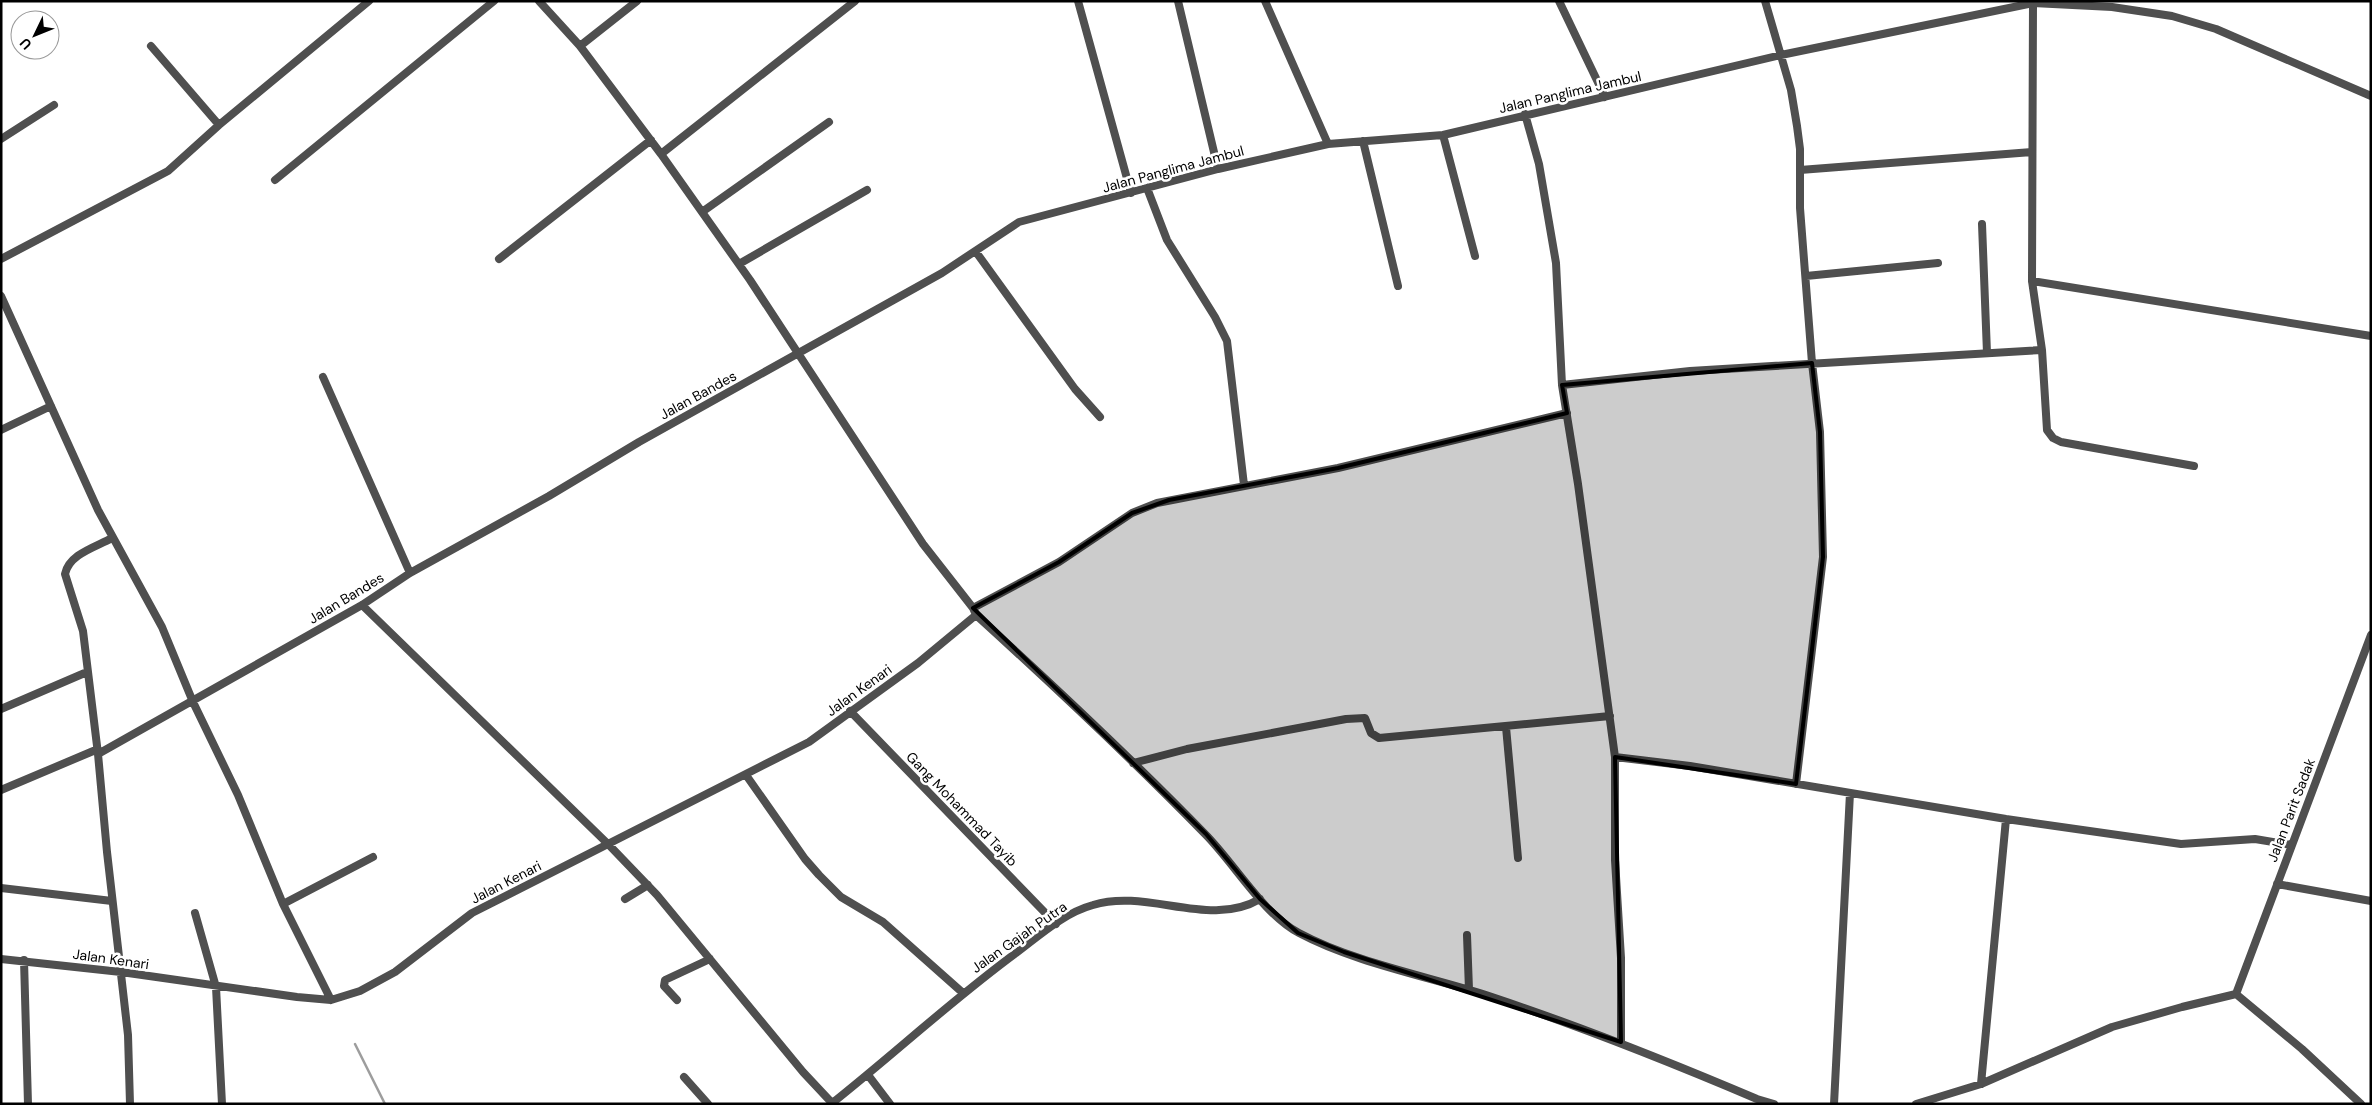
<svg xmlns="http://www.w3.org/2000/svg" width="2372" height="1105" font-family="'DM Sans',sans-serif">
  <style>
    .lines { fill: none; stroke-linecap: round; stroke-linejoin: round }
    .stream { stroke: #9d9d9d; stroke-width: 2.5 }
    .minor { stroke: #4f4f4f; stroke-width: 8 }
    .marked { fill: #000; fill-opacity: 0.2; stroke: #000; stroke-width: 4; stroke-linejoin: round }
    .labels { text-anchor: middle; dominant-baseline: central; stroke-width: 5; stroke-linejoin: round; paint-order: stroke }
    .street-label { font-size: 14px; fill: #000; stroke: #fff }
  </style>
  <rect width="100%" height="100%" fill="#fff"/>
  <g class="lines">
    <!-- stream -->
    <path class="stream" d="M355,1044L385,1104"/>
    <!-- minor -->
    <path class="minor" d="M539,1L580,46L661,154L750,280L923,544L973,608L976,615C1054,686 1131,758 1205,834C1234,863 1264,915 1299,933C1355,963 1431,977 1492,997C1582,1027 1670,1062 1757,1099L1774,1104
      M1078,1L1131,193
      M1178,1L1218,169
      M1265,1L1328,144
      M1559,1L1605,97
      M1765,1L1791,90L1797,126L1800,149V208L1812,363L1820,432L1823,557L1796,784
      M2033,1L2032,281L2042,350L2047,430L2053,438L2061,442L2194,466
      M151,46L219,125
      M580,46L637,1
      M1525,114L1539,164L1556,263L1562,385L1578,484L1615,757V860L1621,958V1042
      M1443,135L1475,256
      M1,139L54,105
      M1363,141L1398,286
      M661,154L855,1
      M1800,170L2032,152
      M275,180L494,1
      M1147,188L1167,240L1215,317L1227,341L1244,485
      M702,212L829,122
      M1982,224L1987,353
      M976,252L1075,389L1100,417
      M1,259L168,171L219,125L369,1
      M499,259L651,140
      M739,264L867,190
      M1806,276L1938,263
      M2032,281L2371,336
      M1,296L98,510L162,627L193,702L238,795L283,904L331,1000
      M323,377L410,573
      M1562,385L1690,371L2042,350
      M1,430L51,406
      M362,605L609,845L657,895L803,1072L832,1103
      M973,608L1059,562L1132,513L1157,503L1338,468L1567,413
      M1,709L87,672
      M850,711L1056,924
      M1506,727L1518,858
      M98,754L83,631L65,574C69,554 96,547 112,538
      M1615,757L1690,766L2006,819L2181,844L2255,839L2291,845
      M1133,763L1187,749L1346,719L1365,718L1371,733L1379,738L1610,716
      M746,775L805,859L819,875L841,897L883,922L963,993
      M1,790L98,749
      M2277,884L2371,901
      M1,888L112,901
      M625,899L648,885
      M283,904L373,857
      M195,913L216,987L222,1104
      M1467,935L1469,990
      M1,959L121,972L297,997L331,1000L360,991L395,972L472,913L809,742L918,663L976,615
      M24,960L28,1104
      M2236,994L2371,635
      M677,1000L664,986L665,980L710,959
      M868,1075L890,1104
      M684,1077L708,1104
      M1981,1084L2006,819
      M130,1104L128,1035L107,852L98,754L362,605L410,573L549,496L639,442L942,273L1019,222L1218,169L1328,144L1443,135L1781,55L2033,3L2112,7L2172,16L2216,29L2371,96
      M831,1104C894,1054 952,1000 1016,953C1040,935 1064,913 1093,905C1148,888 1209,929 1260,899
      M1834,1104L1850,793
      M1916,1104L1981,1084L2112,1027L2182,1007L2236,994L2302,1049L2361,1104"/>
  </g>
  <!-- marked area -->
  <path class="marked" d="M1812,363L1820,432L1823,557L1796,784L1615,757L1621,1042L1344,952L1298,933L1260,899L1206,834L973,608L1059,562L1132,513L1169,500L1338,468L1567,413L1562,385Z"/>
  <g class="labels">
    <!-- street labels -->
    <g class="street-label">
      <text transform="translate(1570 92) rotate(-13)">Jalan Panglima Jambul</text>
      <text transform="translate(1173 169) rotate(-15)">Jalan Panglima Jambul</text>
      <text transform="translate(698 395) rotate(-29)">Jalan Bandes</text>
      <text transform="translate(346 598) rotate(-31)">Jalan Bandes</text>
      <text transform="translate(859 690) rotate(-36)">Jalan Kenari</text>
      <text transform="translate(962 809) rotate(46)">Gang Mohammad Tayib</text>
      <text transform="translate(2291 810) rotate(-69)">Jalan Parit Sadak</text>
      <text transform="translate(506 882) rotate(-27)">Jalan Kenari</text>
      <text transform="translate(1019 937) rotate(-35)">Jalan Gajah Putra</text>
      <text transform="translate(111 959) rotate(8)">Jalan Kenari</text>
    </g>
  </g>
  <!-- border -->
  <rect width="2372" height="1105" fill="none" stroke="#000000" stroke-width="5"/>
  <!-- north arrow -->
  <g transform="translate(35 35) rotate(227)"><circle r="24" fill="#ffffff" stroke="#999999"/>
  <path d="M0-4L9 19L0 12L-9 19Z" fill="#000000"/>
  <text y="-8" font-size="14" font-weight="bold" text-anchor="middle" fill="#000000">U</text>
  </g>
</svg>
